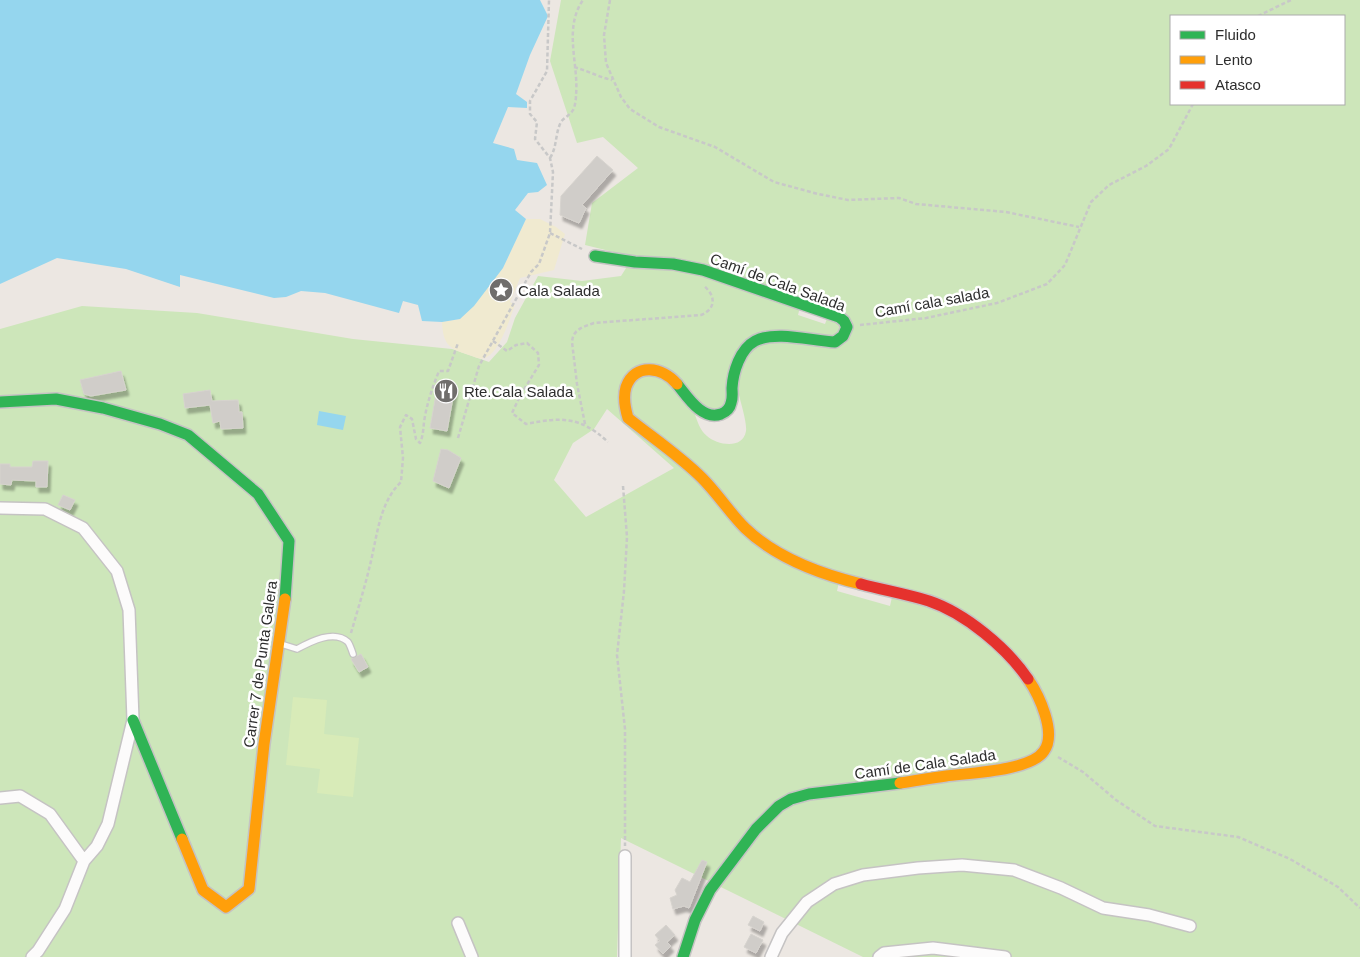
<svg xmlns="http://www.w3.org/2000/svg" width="1360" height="957" font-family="Arial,sans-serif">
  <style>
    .green { fill: #cde6ba; fill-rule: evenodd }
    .sand { fill: #f0ead0 }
    .pitch { fill: #d8ebb8 }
    .water { fill: #95d6ee }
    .building { fill: #d0cdc9; stroke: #d6d3ce; filter: url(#shadow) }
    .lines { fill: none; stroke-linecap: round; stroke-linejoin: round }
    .lane-casing { stroke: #c5c3c3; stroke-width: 8 }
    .street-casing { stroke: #c5c3c3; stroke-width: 14 }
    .fast-casing { stroke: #c5c3c3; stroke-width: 14 }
    .slow-casing { stroke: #c5c3c3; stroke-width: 14 }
    .jam-casing { stroke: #c5c3c3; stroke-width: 14 }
    .path { stroke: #c8c8c8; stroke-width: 2.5; stroke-dasharray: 4 2.5; stroke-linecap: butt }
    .lane { stroke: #fcfbfb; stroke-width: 5.5 }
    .street { stroke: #fcfbfb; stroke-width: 11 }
    .fast { stroke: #30b455; stroke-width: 11 }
    .slow { stroke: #ff9f0a; stroke-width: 11 }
    .jam { stroke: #e5322d; stroke-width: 11 }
    .labels { text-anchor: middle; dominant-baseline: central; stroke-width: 5; stroke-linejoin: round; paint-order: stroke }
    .street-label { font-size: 15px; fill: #2d2d2d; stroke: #fff }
    .poi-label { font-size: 15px; fill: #2d2d2d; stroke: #fff; text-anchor: start }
  </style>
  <defs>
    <filter id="shadow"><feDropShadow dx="3" dy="5.5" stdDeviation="1" flood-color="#0004"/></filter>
  </defs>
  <rect width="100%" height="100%" fill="#ece7e2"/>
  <!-- green -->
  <path class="green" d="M561,0H1360V957H863L621,838L617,957H0V329L82,306L197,313L353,339L452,349L489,362L507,342L515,318L538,276L582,281L621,276L628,265L622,254L585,245L592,203L638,168L603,137L577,143L550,61ZM1171,16H1344V104H1171ZM800,307L828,316L825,324L798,315ZM739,395C741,404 747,422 746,431C743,450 717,445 707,436C700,431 697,420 694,412L733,410ZM607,409L674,468L586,517L554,480L573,443L594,429ZM839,582L892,597L890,606L837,591Z"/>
  <!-- sand -->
  <path class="sand" d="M526,219H540L556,227L565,234L554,270L520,278L510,302L515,305C509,320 501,349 487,357C482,360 477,358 472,356C451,349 443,347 442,322L460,319L503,268Z"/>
  <!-- pitch -->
  <path class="pitch" d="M293,697L327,700L324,734L359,738L353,797L317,793L320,769L286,765Z"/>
  <!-- water -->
  <path class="water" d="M0,0H540L548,16L530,55L516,94L527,102V108L508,107L493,143L514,149L517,160L537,163L547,185L538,192L528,193L515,210L526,219L503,268L474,306L460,319L442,322L422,321L418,305L403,301L399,313L325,293L301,291L286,297L274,298L180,275V287L126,269L57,258L0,284Z
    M319,411L346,416L343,430L317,425Z"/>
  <!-- building -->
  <path class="building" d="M597,156L613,170L582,205L586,208L579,223L560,215L561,196Z
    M121,371L126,390L91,396L84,394L80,380Z
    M438,383L455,386L447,431L430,428Z
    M210,390L212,401L238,400L239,412H242L243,428L221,429L220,421L213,423L210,405L185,408L183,394Z
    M441,449L448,450L461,458L449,488L433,481Z
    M33,461H48L47,487H36V481L12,480L11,485L0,484V464H10V467H32Z
    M63,495L75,500L70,510L58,505Z
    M361,654L368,667L359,672L351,659Z
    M702,860L707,862L689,908L684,906L673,909L670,898L677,895L675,890L682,878L690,882Z
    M753,916L764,922L760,931L748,925Z
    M666,925L675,935L667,942L671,946L663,954L655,945L660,941L655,935Z
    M751,934L763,940L756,953L744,947Z"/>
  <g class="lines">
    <!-- lane casing -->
    <g class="lane-casing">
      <path id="lane" d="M281,644L297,649C310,642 334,629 348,642C350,645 352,651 353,654"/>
    </g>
    <!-- street casing -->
    <g class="street-casing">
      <path id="street" d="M0,508L45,509L83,528L117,571L129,610L133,720L108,824L97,846L84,861L65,909L38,951L32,957
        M0,798L20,796L50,814L84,861
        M625,856V957
        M458,923L472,957
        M771,957L782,933L807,902L834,884L863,875L918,868L962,865L1014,870L1061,888L1103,908L1149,915L1190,926
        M879,957L884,953L933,948L1005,957"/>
    </g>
    <!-- fast casing -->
    <g class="fast-casing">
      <path id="fast" d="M595,256L635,262L673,264L703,270L839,317L844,321L847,327L843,336L835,342C812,341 776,330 755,341C740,349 733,372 732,388C732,393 733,398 731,403C730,408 726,412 721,414C702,421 687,396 677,384
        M0,402L56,399L103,408L160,424L188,435L258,494L289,541L285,599
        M133,720L182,839
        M683,957L695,920L710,890L756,829L779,806L791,799L809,794L900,783"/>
    </g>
    <!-- slow casing -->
    <g class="slow-casing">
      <path id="slow" d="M677,384C663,367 635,362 626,387C623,397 625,408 628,418C653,438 680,456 702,478C718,494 729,512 745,528C775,557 820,574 861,584
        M900,783C915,781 930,778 946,776C968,773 1031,771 1044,751C1057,733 1039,695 1028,679
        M182,839L203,890L226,907L249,889L264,744L285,599"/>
    </g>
    <!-- jam casing -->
    <g class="jam-casing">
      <path id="jam" d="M861,584C883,590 906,594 929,601C965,613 1007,648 1028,679"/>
    </g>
    <!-- path -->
    <path class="path" d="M610,0L604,35L606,63L621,97L630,109L659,127L715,147L774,182L818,194L848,200L899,198L916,204L1006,212L1079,227
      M1258,16L1291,0
      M574,67C588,71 599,77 612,80
      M550,158C557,147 555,136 560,124C562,118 570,116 573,110C575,107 576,99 576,95C579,64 563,29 583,0
      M550,233L582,249
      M860,325L926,318L997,303L1047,284L1065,265L1091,202L1109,185L1146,166L1169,149L1193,104
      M493,341L507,351L516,345L527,343L538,353L539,365L520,396L512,413L526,424C561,417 580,416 608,442
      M585,424L577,384L572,342C573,329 583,327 594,323L701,315C716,309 716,296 704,286
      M458,438L479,366L531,272L539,264L550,233L553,172L550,158L535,139L537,122L530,114V101L547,71L549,0
      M623,486L627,537L624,591L617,655L625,729V846
      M351,633C357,612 364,590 369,569C377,540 378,504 401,482L403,458L400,427L406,415L412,419L416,439L420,443C424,434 423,426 425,416C428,400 433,386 439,371H448L458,343
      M1058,757L1083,772L1116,800L1155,826L1238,837L1290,859L1338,887L1360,908"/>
    <!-- lane -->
    <use href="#lane" class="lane"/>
    <!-- street -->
    <use href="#street" class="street"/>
    <!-- fast -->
    <use href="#fast" class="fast"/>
    <!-- slow -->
    <use href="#slow" class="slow"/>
    <!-- jam -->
    <use href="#jam" class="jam"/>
  </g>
  <!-- icons -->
  <defs>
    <g id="sight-disc" transform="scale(1.25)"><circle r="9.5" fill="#706e6c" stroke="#fff"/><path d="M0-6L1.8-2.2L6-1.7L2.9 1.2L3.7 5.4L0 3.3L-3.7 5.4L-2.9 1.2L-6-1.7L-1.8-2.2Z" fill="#fff"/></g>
    <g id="restaurant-disc" transform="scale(1.25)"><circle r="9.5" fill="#706e6c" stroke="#fff"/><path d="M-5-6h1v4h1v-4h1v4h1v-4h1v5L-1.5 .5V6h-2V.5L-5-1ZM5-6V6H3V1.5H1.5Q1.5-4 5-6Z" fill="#fff"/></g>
  </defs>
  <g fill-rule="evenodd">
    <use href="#sight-disc" x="501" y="290"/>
    <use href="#restaurant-disc" x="446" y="391"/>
  </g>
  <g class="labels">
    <!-- street labels -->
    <g class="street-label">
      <text transform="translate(778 282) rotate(20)">Camí de Cala Salada</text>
      <text transform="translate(932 302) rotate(-10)">Camí cala salada</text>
      <text transform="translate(260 664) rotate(-82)">Carrer 7 de Punta Galera</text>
      <text transform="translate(925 764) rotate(-8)">Camí de Cala Salada</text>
    </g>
    <!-- poi labels -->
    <g class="poi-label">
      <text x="518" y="290">Cala Salada</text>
      <text x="464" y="391">Rte.Cala Salada</text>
    </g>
  </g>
  <!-- legend -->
  <rect x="1170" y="15" width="175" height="90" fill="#ffffff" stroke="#ababab"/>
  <rect x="1180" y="31" width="25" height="8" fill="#30b455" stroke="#ababab"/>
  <text x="1215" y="40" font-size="15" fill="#2d2d2d">Fluido</text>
  <rect x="1180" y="56" width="25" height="8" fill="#ff9f0a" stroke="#ababab"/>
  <text x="1215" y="65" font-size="15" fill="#2d2d2d">Lento</text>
  <rect x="1180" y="81" width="25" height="8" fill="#e5322d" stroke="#ababab"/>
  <text x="1215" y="90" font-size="15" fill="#2d2d2d">Atasco</text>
</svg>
